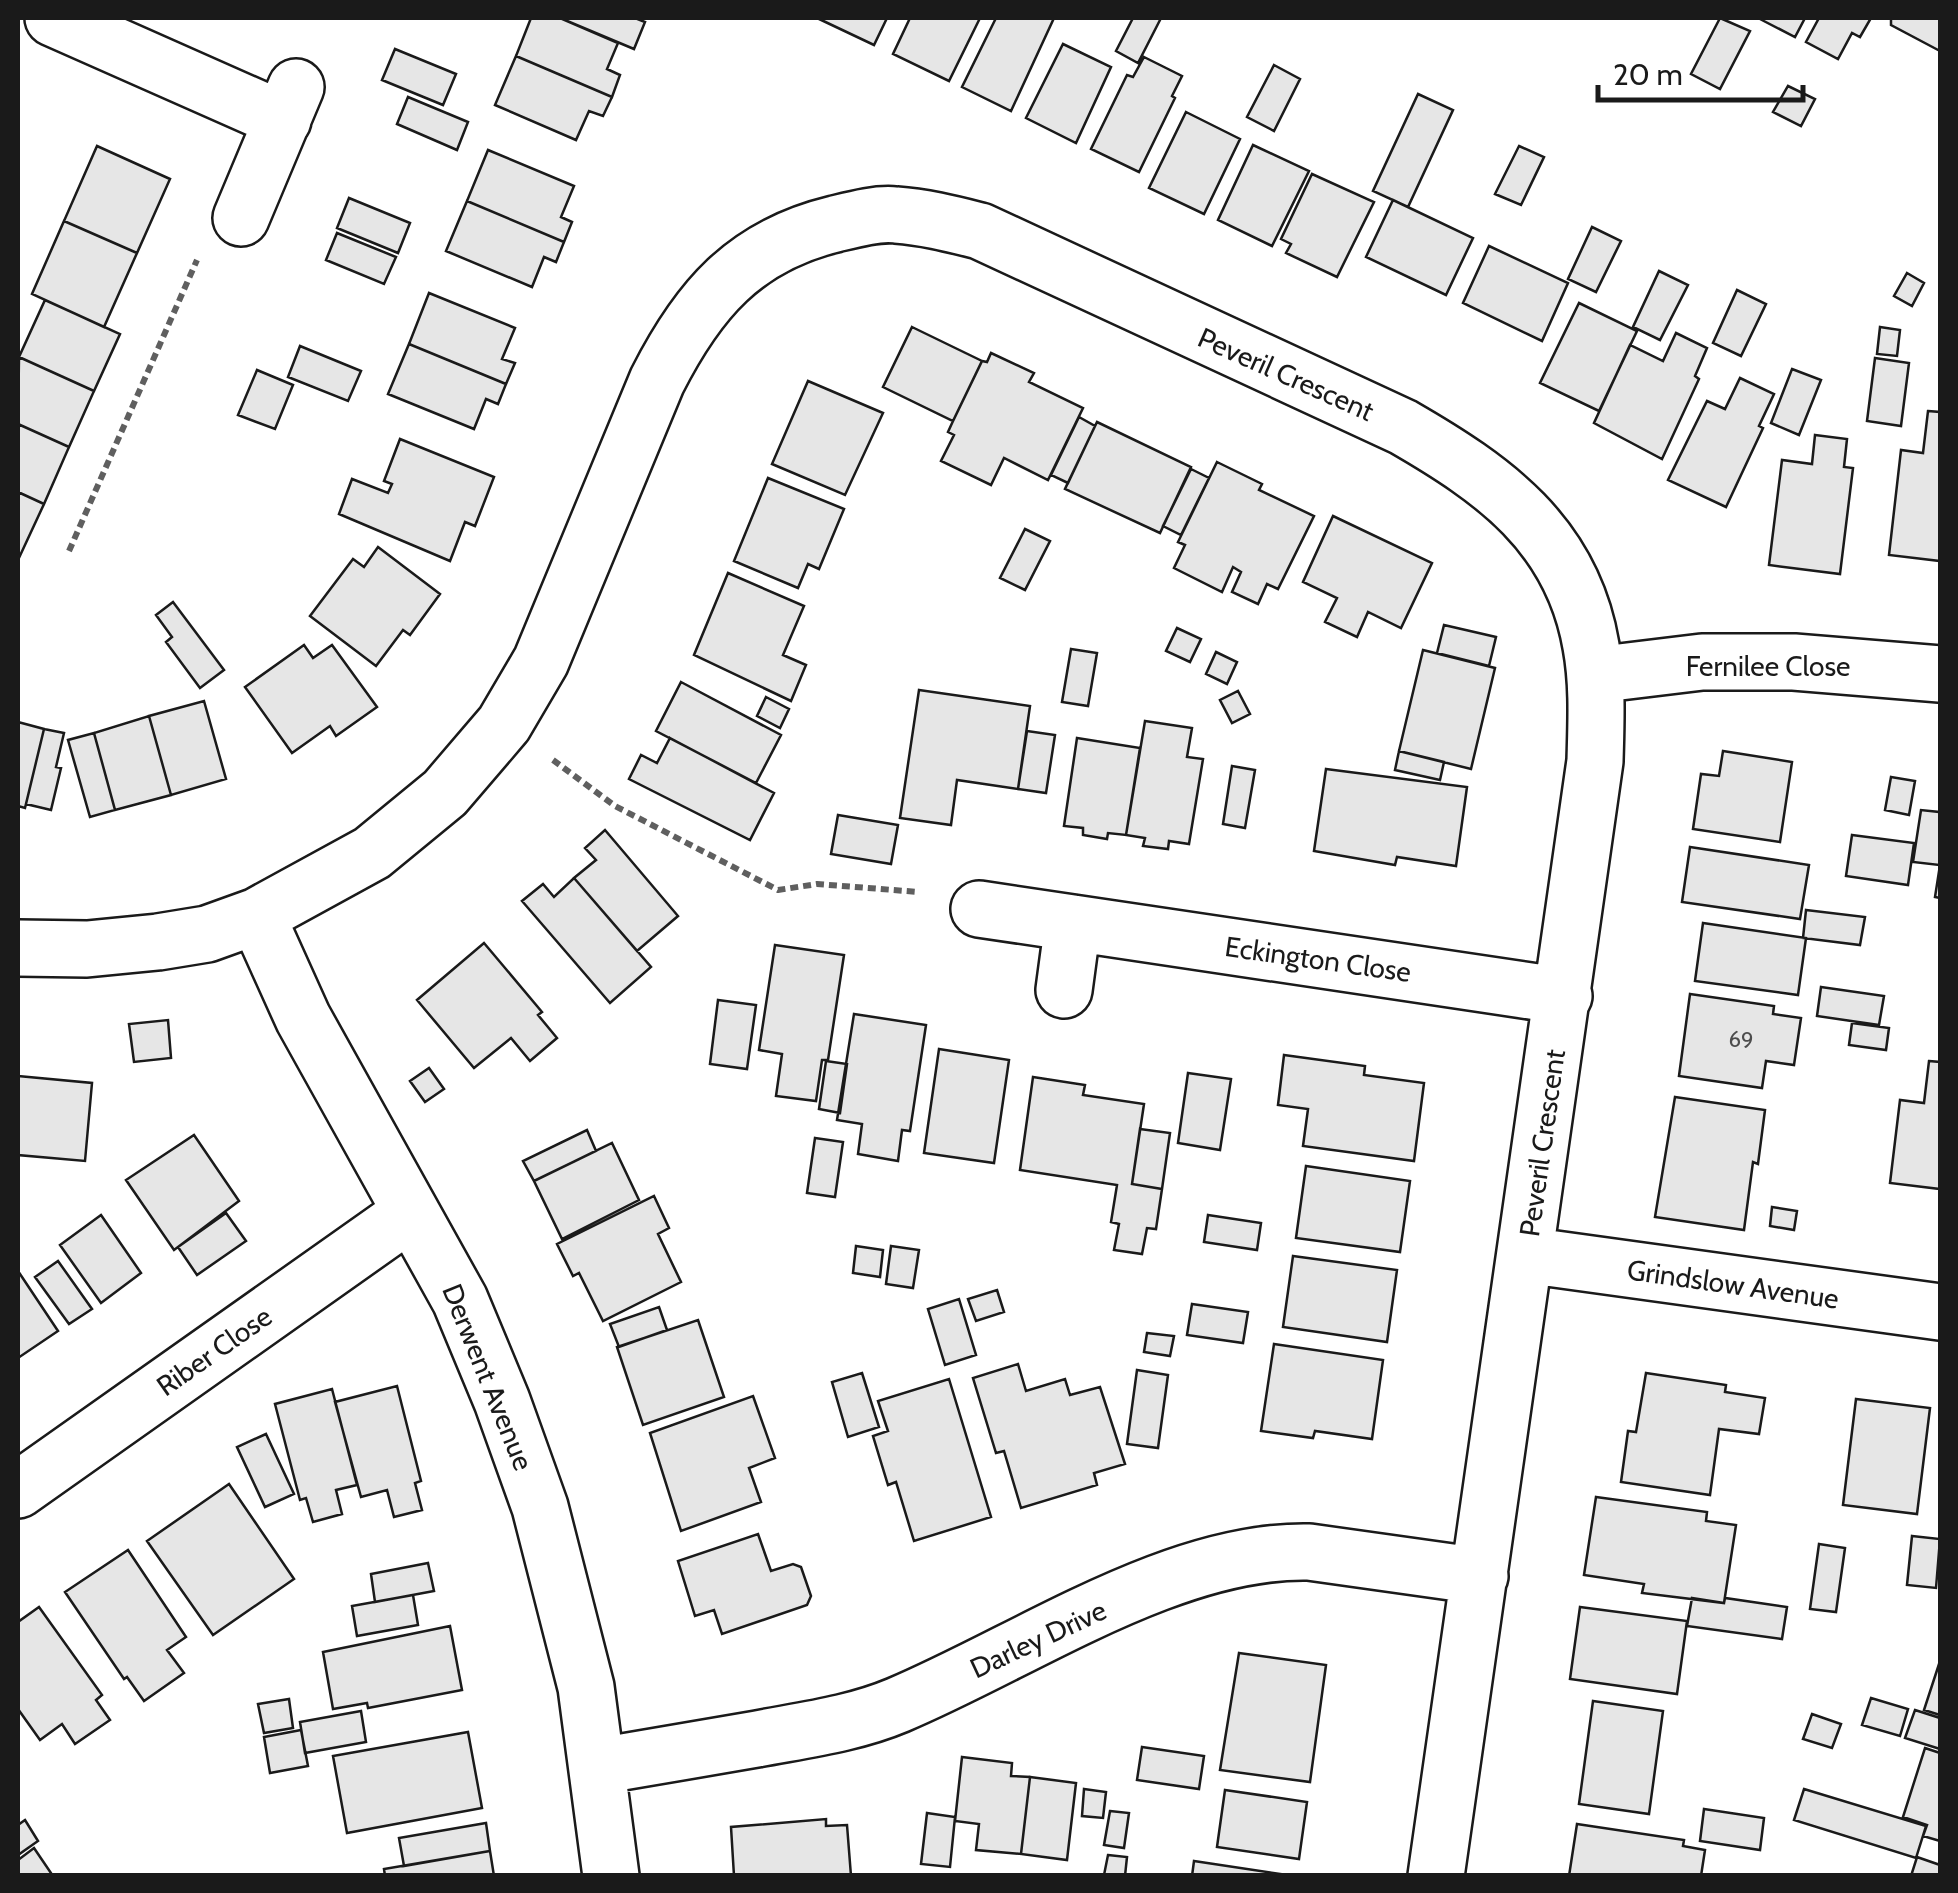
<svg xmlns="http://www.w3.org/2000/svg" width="1958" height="1893" font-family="Cabin,sans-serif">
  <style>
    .building { fill: #e6e6e6; stroke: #1a1a1a; stroke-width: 2.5 }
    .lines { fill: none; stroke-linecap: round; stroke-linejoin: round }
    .minor-casing { stroke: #1a1a1a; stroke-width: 60 }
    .path { stroke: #5f5f5f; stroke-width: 6; stroke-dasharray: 8 5; stroke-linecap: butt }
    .minor { stroke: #fff; stroke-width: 55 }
    .labels { text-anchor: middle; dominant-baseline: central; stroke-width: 8; stroke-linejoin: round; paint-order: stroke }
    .number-label { font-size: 22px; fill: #4d4d4d }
    .street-label { font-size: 28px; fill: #1a1a1a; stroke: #fff }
  </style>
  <rect width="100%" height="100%" fill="#fff"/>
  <!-- building -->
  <path class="building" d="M531,18H560L618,43L607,69L620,75L612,97L516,56Z
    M560,18H635L645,22L634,49Z
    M817,18H887L874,45Z
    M910,18H980L949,81L893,54Z
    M996,18H1054L1011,111L962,87Z
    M1133,18H1161L1138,63L1116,51Z
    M1720,18L1750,31L1720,89L1691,74Z
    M1758,18H1805L1795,37Z
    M1819,18H1871L1860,37L1852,33L1838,59L1806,42Z
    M1891,18H1940V51L1891,25Z
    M1063,44L1111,67L1076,143L1026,118Z
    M395,49L456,74L443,105L382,80Z
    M516,56L612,97L603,116L589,111L576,140L495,105Z
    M1144,57L1182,76L1172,96L1175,98L1139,172L1091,149L1127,75L1133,77Z
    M1274,65L1300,79L1274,131L1247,117Z
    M1788,86L1815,99L1801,126L1773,112Z
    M1418,94L1453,110L1408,207L1373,191Z
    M408,97L468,122L457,150L397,124Z
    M1186,112L1240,139L1204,214L1149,188Z
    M1253,145L1309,171L1272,246L1218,220Z
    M97,146L170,179L137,253L64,221Z
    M1519,146L1544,157L1521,205L1495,194Z
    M488,150L574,186L561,217L572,222L564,242L467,201Z
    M1312,174L1374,202L1337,277L1286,253L1291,244L1281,239Z
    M349,198L410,223L398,253L337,228Z
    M1393,200L1473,238L1446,295L1366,257Z
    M467,201L564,242L556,262L544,257L532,287L446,251Z
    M64,221L137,253L104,327L32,294Z
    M1592,227L1621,241L1596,292L1568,279Z
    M337,233L396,257L384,284L326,260Z
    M1489,246L1568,283L1542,341L1463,303Z
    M1659,271L1688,285L1660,340L1633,327Z
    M1907,273L1924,283L1912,306L1894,296Z
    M1737,290L1766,304L1741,356L1713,343Z
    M429,293L515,328L502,359L515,363L506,384L409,344Z
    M45,300L120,334L94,391L19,357Z
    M1579,303L1637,331L1599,411L1540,383Z
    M912,327L982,361L953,421L883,387Z
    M1880,327L1900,330L1897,356L1877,354Z
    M1676,333L1707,348L1695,376L1699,379L1662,459L1594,423L1630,345L1663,361Z
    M409,344L506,384L498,404L486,399L474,429L388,394Z
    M300,346L361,371L348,401L288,377Z
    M991,353L1034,373L1029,382L1083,408L1048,480L1004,458L991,485L941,461L954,435L948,432L953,421L982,361L987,362Z
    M19,357L94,391L69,447L18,424Z
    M1875,358L1909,363L1901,426L1867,421Z
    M1792,369L1821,380L1799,435L1771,423Z
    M257,370L293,385L275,429L238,415Z
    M1740,378L1774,394L1759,426L1763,428L1726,507L1668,480L1707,401L1725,409Z
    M808,381L883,413L845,495L772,464Z
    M1928,411L1940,412V561L1889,555L1901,450L1923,453Z
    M1079,417L1095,426L1068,483L1051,475Z
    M1097,422L1191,467L1160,533L1065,489Z
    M18,424L69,447L44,504L18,492Z
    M1815,435L1847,439L1844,467L1853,468L1840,574L1769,565L1782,460L1812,464Z
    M400,439L494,477L475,526L465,522L450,561L339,514L352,479L388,493L392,484L384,481Z
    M1217,462L1262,484L1259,490L1314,516L1278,589L1267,584L1258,604L1232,592L1241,572L1233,567L1222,592L1174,568L1185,545L1178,542Z
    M1191,469L1209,478L1181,535L1163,526Z
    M768,478L844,509L819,569L808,564L798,588L734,561Z
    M18,492L44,504L18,560Z
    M1333,516L1432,563L1401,628L1368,612L1357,637L1325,622L1337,598L1303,582Z
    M1025,529L1050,541L1025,590L1000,578Z
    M378,547L440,594L410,635L403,630L376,666L310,616L353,559L364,567Z
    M728,573L804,606L783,655L806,665L791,701L694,655Z
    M173,602L224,670L200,688L166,642L172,637L156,615Z
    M1444,625L1496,637L1489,666L1437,653Z
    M1177,628L1201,639L1190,662L1166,651Z
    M304,645L313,658L332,645L377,707L336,736L330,726L292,753L245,687Z
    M1071,649L1097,653L1088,706L1062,702Z
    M1423,650L1495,668L1471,769L1399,751Z
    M1216,652L1237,662L1227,684L1206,674Z
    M681,682L781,735L756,783L656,731Z
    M919,690L1030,706L1018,789L957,780L951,825L900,818Z
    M1238,691L1250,714L1232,723L1220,700Z
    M766,697L789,709L780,728L757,716Z
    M204,701L226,779L171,795L149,716Z
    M149,716L171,795L115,810L94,733Z
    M1145,721L1192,728L1187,757L1203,759L1189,844L1169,841L1168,849L1143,846L1145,838L1126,835Z
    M18,722L44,729L25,808L18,806Z
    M44,729L64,733L56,767L61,768L51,810L26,804Z
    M1027,731L1055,735L1046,793L1018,789Z
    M94,733L115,810L90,817L68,740Z
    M670,738L774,793L750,840L629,779L641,755L657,763Z
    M1077,738L1140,748L1126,835L1108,833L1107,839L1083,835V828L1064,826Z
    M1399,751L1444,762L1440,780L1395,770Z
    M1723,751L1792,762L1780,842L1693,829L1701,774L1719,776Z
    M1232,766L1255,770L1245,828L1223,824Z
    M1326,769L1467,787L1456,866L1397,857L1395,865L1314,851Z
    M1891,777L1915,781L1909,815L1885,810Z
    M1940,808V898L1935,897L1940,865L1913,862L1921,810L1940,812Z
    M838,815L898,825L891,864L831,854Z
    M605,830L678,916L637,951L574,878L596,860L585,848Z
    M1852,835L1914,843L1908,885L1846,876Z
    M1690,847L1809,865L1800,919L1682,902Z
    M574,878L651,967L610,1003L522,901L543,884L554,897Z
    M1806,910L1865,917L1860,945L1803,938Z
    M1703,923L1806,938L1798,995L1695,981Z
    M484,943L542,1012L538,1015L557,1038L530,1061L511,1038L474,1068L417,1000Z
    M775,945L844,955L828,1060H822L816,1101L776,1096L782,1054L759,1050Z
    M1821,987L1884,996L1879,1025L1817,1016Z
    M1690,994L1774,1006L1773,1014L1801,1018L1794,1065L1766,1061L1762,1088L1679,1076Z
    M718,1000L756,1005L747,1069L710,1064Z
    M854,1014L926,1025L910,1131L902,1130L898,1161L858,1154L862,1124L837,1120Z
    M168,1020L171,1058L134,1062L129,1024Z
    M1852,1023L1889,1028L1886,1050L1849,1045Z
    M939,1049L1009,1060L994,1163L924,1153Z
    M1284,1055L1365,1066L1364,1075L1424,1083L1414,1161L1303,1146L1308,1109L1278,1105Z
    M826,1061L847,1064L840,1113L819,1109Z
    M1929,1061L1940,1062V1189L1890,1183L1900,1100L1924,1103Z
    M429,1068L444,1089L425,1102L410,1081Z
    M1188,1073L1231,1079L1220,1150L1178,1143Z
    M18,1076L92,1083L85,1161L18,1155Z
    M1033,1077L1085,1085L1083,1095L1144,1104L1132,1184L1162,1189L1156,1229L1147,1228L1142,1254L1114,1250L1119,1224L1111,1222L1117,1185L1020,1170Z
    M1675,1097L1765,1110L1758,1164L1753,1162L1744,1230L1655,1217Z
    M1140,1129L1170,1133L1162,1189L1132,1184Z
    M587,1130L596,1151L534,1181L523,1161Z
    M194,1135L239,1201L174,1250L126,1180Z
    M815,1138L843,1142L835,1197L807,1193Z
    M612,1143L639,1200L562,1239L534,1181Z
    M1306,1166L1410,1181L1400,1252L1296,1238Z
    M654,1196L669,1228L658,1234L681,1282L603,1321L579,1273L573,1276L557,1244Z
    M1772,1207L1797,1211L1794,1230L1770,1226Z
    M226,1213L246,1241L197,1275L178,1247Z
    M101,1215L141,1273L101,1303L60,1245Z
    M1208,1215L1261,1223L1257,1250L1204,1242Z
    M856,1246L883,1250L880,1277L853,1273Z
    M891,1246L919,1250L913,1288L886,1284Z
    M1293,1256L1397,1270L1387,1342L1283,1327Z
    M58,1261L92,1309L69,1324L35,1277Z
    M18,1271L58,1331L18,1358Z
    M997,1290L1004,1312L976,1321L968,1299Z
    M959,1299L976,1355L945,1365L928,1309Z
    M1192,1304L1248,1312L1243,1343L1187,1335Z
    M659,1307L667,1330L619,1347L610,1324Z
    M698,1320L724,1397L643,1425L617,1347Z
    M1147,1333L1174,1336L1170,1356L1144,1352Z
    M1274,1344L1383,1360L1372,1439L1315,1431L1313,1438L1261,1431Z
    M1018,1364L1026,1391L1065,1379L1070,1395L1100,1387L1125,1464L1094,1473L1097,1485L1021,1508L1004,1451L996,1453L973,1378Z
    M1137,1370L1168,1375L1158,1448L1127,1444Z
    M862,1373L879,1427L848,1437L832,1382Z
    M1646,1373L1726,1385L1725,1392L1765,1398L1759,1434L1719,1429L1710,1495L1621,1482L1628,1431L1636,1432Z
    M949,1379L991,1517L914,1541L896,1482L888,1485L873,1436L888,1431L878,1401Z
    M397,1386L421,1481L415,1483L422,1510L394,1517L387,1490L361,1497L335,1402Z
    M332,1389L357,1485L336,1490L342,1514L313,1522L306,1498L300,1500L275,1404Z
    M753,1396L775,1458L749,1468L761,1502L681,1531L650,1433Z
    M1856,1399L1930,1408L1917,1514L1843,1505Z
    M266,1434L294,1494L265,1507L237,1447Z
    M229,1484L294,1579L213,1635L147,1541Z
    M1596,1497L1707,1512L1706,1521L1736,1525L1724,1603L1642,1593L1644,1584L1584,1575Z
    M758,1534L771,1571L793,1564L801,1567L811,1596L807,1605L722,1634L714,1610L695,1616L678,1561Z
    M1912,1536L1940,1539L1936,1588L1907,1585Z
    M1819,1544L1845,1548L1836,1612L1810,1609Z
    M128,1550L186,1637L167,1650L184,1673L144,1701L127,1677L124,1679L65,1592Z
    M428,1563L434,1591L375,1602L371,1574Z
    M413,1595L418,1625L357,1636L352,1606Z
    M1692,1598L1724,1603L1725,1598L1787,1607L1782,1639L1687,1626Z
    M39,1607L102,1695L96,1700L110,1720L75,1744L62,1724L40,1740L18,1709V1622Z
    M1580,1607L1687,1621L1677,1694L1570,1679Z
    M450,1626L462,1690L368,1708L367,1703L333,1709L323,1652Z
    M1239,1653L1326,1665L1310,1782L1220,1770Z
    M1940,1661V1715L1924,1710Z
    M1871,1698L1908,1709L1900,1736L1862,1725Z
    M289,1699L293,1728L264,1733L258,1704Z
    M1593,1701L1663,1711L1649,1814L1579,1804Z
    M1915,1710L1940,1718V1749L1905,1738Z
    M361,1711L366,1742L305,1753L300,1722Z
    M1812,1714L1841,1724L1832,1748L1803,1739Z
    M301,1730L308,1766L270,1773L264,1737Z
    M468,1732L482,1808L347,1833L333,1756Z
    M1142,1747L1204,1756L1199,1789L1137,1780Z
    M1925,1748L1940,1753V1841L1923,1836L1927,1825L1903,1817Z
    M962,1757L1012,1763L1011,1776L1030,1777L1021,1854L976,1850L979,1824L955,1821Z
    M1030,1777L1076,1783L1067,1860L1021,1854Z
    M1084,1789L1106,1792L1103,1818L1082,1816Z
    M1804,1789L1926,1826L1916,1858L1794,1820Z
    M1225,1790L1307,1802L1299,1859L1217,1847Z
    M1704,1809L1764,1818L1760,1850L1700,1841Z
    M1110,1811L1129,1813L1124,1848L1104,1845Z
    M927,1813L955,1817L950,1867L921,1864Z
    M826,1819V1826L847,1825L851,1876H734L731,1827Z
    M25,1820L38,1841L18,1855V1825Z
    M486,1823L490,1851L404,1866L399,1838Z
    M1577,1824L1684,1840L1683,1846L1705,1850L1701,1876H1569Z
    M34,1848L53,1876H18V1860Z
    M490,1851L494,1876H385L384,1869Z
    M1108,1855L1127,1857L1125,1876L1104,1875Z
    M1917,1857L1940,1865V1876H1911Z
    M1194,1861L1294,1876H1192Z"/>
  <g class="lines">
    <!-- minor casing -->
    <g class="minor-casing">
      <path id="minor" d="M53,18L283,120
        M241,218L296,87
        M1595,675L1702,662H1794L1940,674
        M979,909L1564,996
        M257,916L303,1018L460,1300L502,1401L540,1507L586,1687L611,1876
        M18,948L87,949L158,942L207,934L257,916L372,853L445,793L504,724L541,661L657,381C698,300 744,246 835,224C855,219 877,213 896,215C925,217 952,224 980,231L1403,427C1493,479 1572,534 1591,646C1598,684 1596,723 1595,761L1436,1876
        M1064,990L1073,923
        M1526,1255L1940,1312
        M18,1490L410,1213
        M599,1766C651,1757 704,1748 757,1739C804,1730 853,1724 898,1705C1022,1653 1172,1549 1309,1552L1480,1576"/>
    </g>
    <!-- path -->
    <path class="path" d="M69,551L197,260
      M553,760L615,806L778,890L817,884L919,892"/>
    <!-- minor -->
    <use href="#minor" class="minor"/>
  </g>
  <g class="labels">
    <!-- number labels -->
    <g class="number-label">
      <text x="1741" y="1039">69</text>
    </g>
    <!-- street labels -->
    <g class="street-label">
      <text transform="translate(1286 374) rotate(24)">Peveril Crescent</text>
      <text x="1768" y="666">Fernilee Close</text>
      <text transform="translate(1318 959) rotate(8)">Eckington Close</text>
      <text transform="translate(1542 1143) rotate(-82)">Peveril Crescent</text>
      <text transform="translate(1733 1284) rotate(8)">Grindslow Avenue</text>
      <text transform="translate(214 1351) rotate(-35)">Riber Close</text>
      <text transform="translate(488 1377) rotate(68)">Derwent Avenue</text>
      <text transform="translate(1038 1639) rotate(-25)">Darley Drive</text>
    </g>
  </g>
  <!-- border -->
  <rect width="1958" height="1893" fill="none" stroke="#1a1a1a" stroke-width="40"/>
  <!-- scale -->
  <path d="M1598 85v15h205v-15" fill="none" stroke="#1a1a1a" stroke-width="5"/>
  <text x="1613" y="85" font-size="30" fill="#1a1a1a" stroke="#ffffff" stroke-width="8" paint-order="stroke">20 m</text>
</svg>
